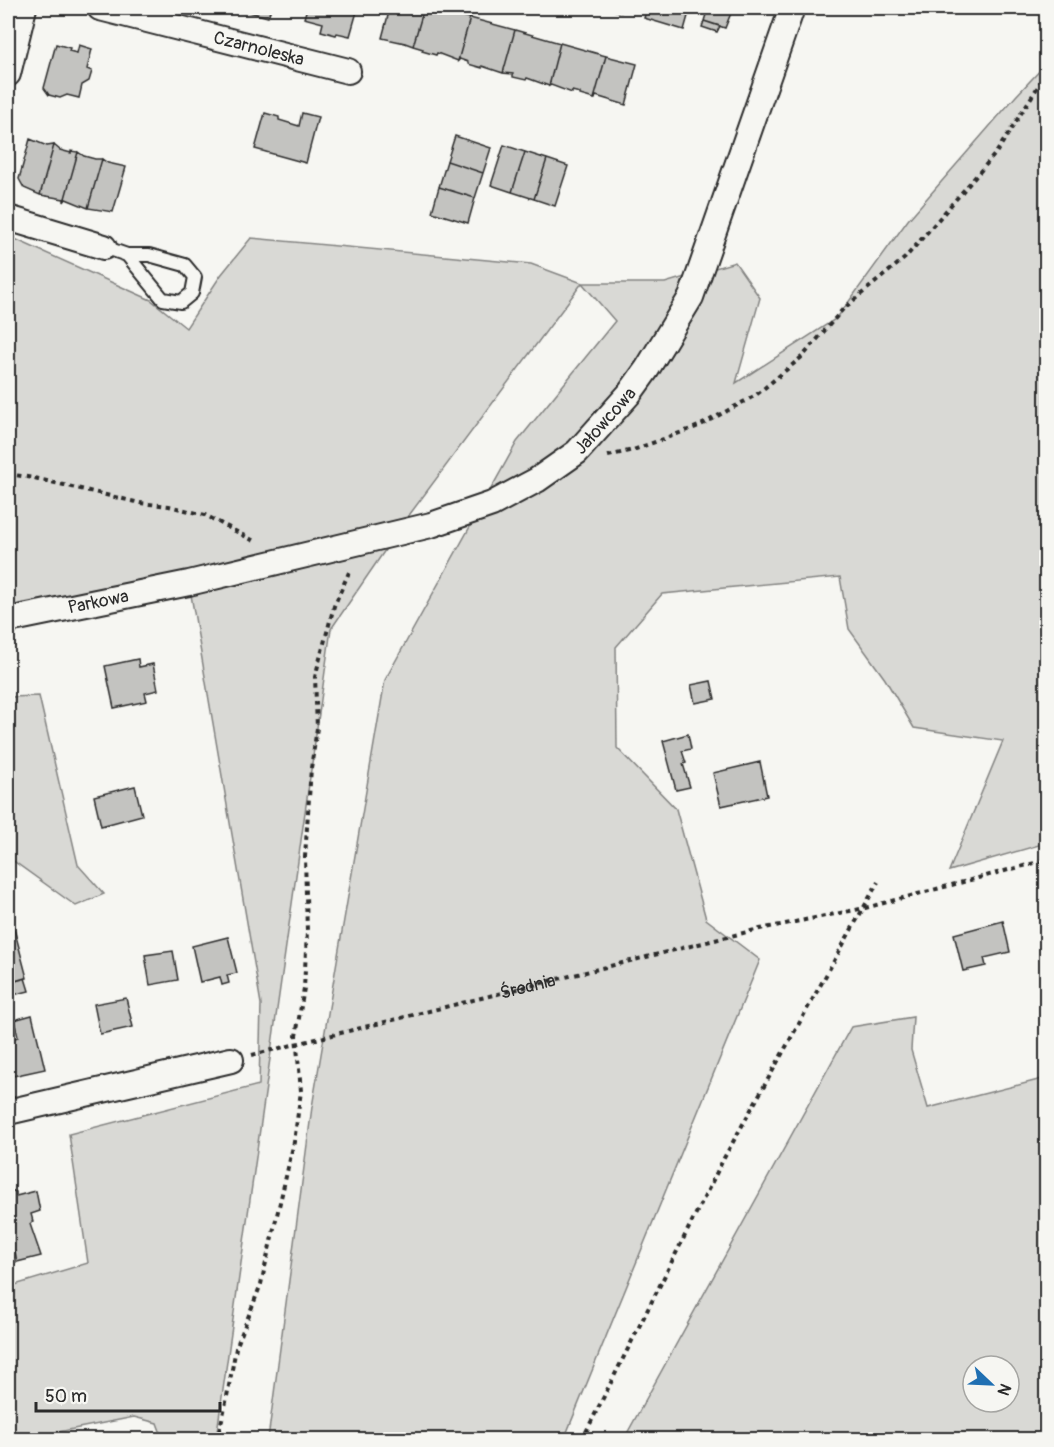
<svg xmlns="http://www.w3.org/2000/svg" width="1054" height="1447" font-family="Pangolin,sans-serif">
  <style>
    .green { fill: #d9d9d5; stroke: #828280; stroke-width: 1.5; fill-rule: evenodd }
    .building { fill: #c3c3c0; stroke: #2b2b2b; stroke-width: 1.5 }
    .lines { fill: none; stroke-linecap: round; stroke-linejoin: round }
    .service-casing { stroke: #2b2b2b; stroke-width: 16 }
    .minor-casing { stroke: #2b2b2b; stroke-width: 28 }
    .path { stroke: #2b2b2b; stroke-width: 4; stroke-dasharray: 4.5 4.5; stroke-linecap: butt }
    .service { stroke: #f6f6f2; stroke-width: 12 }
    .minor { stroke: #f6f6f2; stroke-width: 24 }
    .labels { text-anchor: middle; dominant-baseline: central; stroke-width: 5; stroke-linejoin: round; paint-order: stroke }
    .street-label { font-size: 18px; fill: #2b2b2b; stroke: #f6f6f2 }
  </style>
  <rect width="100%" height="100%" fill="#f6f6f2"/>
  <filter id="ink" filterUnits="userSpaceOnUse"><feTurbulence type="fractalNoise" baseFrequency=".0167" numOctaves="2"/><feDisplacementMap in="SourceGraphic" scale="12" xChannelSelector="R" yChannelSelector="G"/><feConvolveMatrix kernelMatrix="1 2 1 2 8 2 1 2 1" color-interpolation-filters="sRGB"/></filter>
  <g filter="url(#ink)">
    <!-- green -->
    <path class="green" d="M1046,64V843L949,871L1003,741L914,728L885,679L849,629L840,577L662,594L616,647L617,748L676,809L706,919L760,960L567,1432L537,1440L268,1439L312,1107L385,680L517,442L615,321L582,283L407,518L331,629L216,1439H163L157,1423L134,1417L23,1439H8V1287L88,1263L69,1134L259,1085L261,1004L189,583L8,630V236L151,300L186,328L221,275L251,238L531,264L582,283H665L735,262L760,298L736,383L837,318L908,220L1016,96Z
      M39,696L78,865L104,894L76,906L8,857V699L10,697Z
      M913,1017L911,1050L928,1108L1046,1078V1439H624L851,1027ZM973,1366H1009V1402H973Z"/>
    <!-- building -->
    <path class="building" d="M246,8H271L268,17L245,11Z
      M307,8H358L350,36L337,33L336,35L321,31L323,23L304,18Z
      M390,8H424L413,46L405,43L382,38Z
      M424,8H433L470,18L458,61L437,53L436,55L422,51L423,49L413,46Z
      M605,8H622L621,12Z
      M647,8H674L673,11L688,16L684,30L644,18Z
      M708,8H733L725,28L704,21Z
      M470,18L515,30L503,73L482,66V68L468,64V62L460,59L458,61Z
      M704,21L720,26L717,32L702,27Z
      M515,30L560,43L549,86L527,78L526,80L513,77V74L503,73Z
      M560,43L606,56L594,99L580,95V93L572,91V93L551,85L549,86Z
      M56,44L70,48L69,51L77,53L79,45L92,49L87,69L92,71L89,81L82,85L79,98L67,95L60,98L49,95L44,88Z
      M606,56L637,64L626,105L596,96L595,99H594Z
      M265,113L279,117V120L299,126L302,113L318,117L306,163L255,149Z
      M455,136L491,148L483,173L447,161Z
      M30,139L47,146L54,145L40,195L24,188L19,179Z
      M54,145L60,150L71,153V151L78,152L64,202V199L40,195Z
      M504,145L525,152L512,192L491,185Z
      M78,152L84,156L95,159H102L88,208L66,199L64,202Z
      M525,152L547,159L534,199L512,192Z
      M102,159L108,163L126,167L113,212L88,208Z
      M547,159L568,166L555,206L534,199Z
      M447,161L483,173L475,198L439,187Z
      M439,187L475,198L468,223L432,212Z
      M138,659L139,667L153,664L158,690L145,693L147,701L114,708L105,666Z
      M711,681L715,699L695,703L691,685Z
      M688,734L691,749L682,751L686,763L683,764L690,787L676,790L663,741Z
      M760,762L767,796L721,806L713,773Z
      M135,786L142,815L101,826L94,796Z
      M11,917L27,978L8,983V918Z
      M1003,921L1010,952L984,958L986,966L963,971L954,934Z
      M228,937L237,973L227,975L229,983L222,985L220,977L200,982L192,946Z
      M173,951L178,980L150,985L145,955Z
      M25,978L29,991L9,996L8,983Z
      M126,998L133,1027L100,1034L94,1004Z
      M32,1015L45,1069L8,1077V1040L18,1037L14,1020Z
      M11,1190L16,1192V1196L36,1191L40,1211L31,1214L33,1221L30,1224L41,1256L17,1262L15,1252L8,1254V1191Z"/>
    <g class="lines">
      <!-- service casing -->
      <g class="service-casing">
        <path id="service" d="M104,247L127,255H149L185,265L195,277L192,293L181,302L163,299L127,255"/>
      </g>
      <!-- minor casing -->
      <g class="minor-casing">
        <g id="minor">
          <path id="s2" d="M100,8L348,71"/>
          <path d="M8,74L24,8"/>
          <path d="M8,218L104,247"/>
          <path id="s3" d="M8,620L189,583L431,525L492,504L537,480L577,452L629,394L647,369L691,297L792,8"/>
          <path d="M8,1112L231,1060"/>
        </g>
      </g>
      <!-- path -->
      <g class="path">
        <path d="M608,456L633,450L699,426L756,395L803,356L843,309L905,258L996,153L1046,74"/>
        <path d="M8,474L34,478L140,503L169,506L205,515L256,542"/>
        <path id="s1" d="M252,1055L755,930L865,908L1046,860"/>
        <path d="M217,1440L225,1407L236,1348L261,1284L294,1142L301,1091L296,1036L304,988L307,932L305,857L311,768L317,728L315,677L334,606L350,570"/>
        <path d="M582,1440L724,1158L878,882"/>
      </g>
      <!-- service -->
      <use href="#service" class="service"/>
      <!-- minor -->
      <use href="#minor" class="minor"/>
    </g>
  </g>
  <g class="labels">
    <!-- street labels -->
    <g class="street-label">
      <text stroke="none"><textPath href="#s2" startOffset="164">Czarnoleska</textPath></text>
      <text stroke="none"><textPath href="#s3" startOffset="640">Jałowcowa</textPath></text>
      <text stroke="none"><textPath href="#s3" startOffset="92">Parkowa</textPath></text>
      <text stroke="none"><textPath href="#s1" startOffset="284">Średnia</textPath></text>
    </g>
  </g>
  <!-- margin -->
  <rect width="1054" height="1447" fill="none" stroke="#f6f6f2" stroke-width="30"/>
  <rect x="15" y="15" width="1024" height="1417" fill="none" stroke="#2b2b2b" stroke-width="2" filter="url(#ink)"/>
  <!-- north arrow -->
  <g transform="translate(991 1384) rotate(113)"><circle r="28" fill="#f6f6f2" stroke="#a5a5a2" stroke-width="1.5"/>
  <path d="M0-4.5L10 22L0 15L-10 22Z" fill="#1f6fb2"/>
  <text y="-9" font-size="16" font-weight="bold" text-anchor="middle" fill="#2b2b2b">N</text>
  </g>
  <!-- scale -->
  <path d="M36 1402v9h184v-9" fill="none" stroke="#2b2b2b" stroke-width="3"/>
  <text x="45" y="1402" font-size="18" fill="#2b2b2b" stroke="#f6f6f2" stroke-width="4.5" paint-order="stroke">50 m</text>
</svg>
